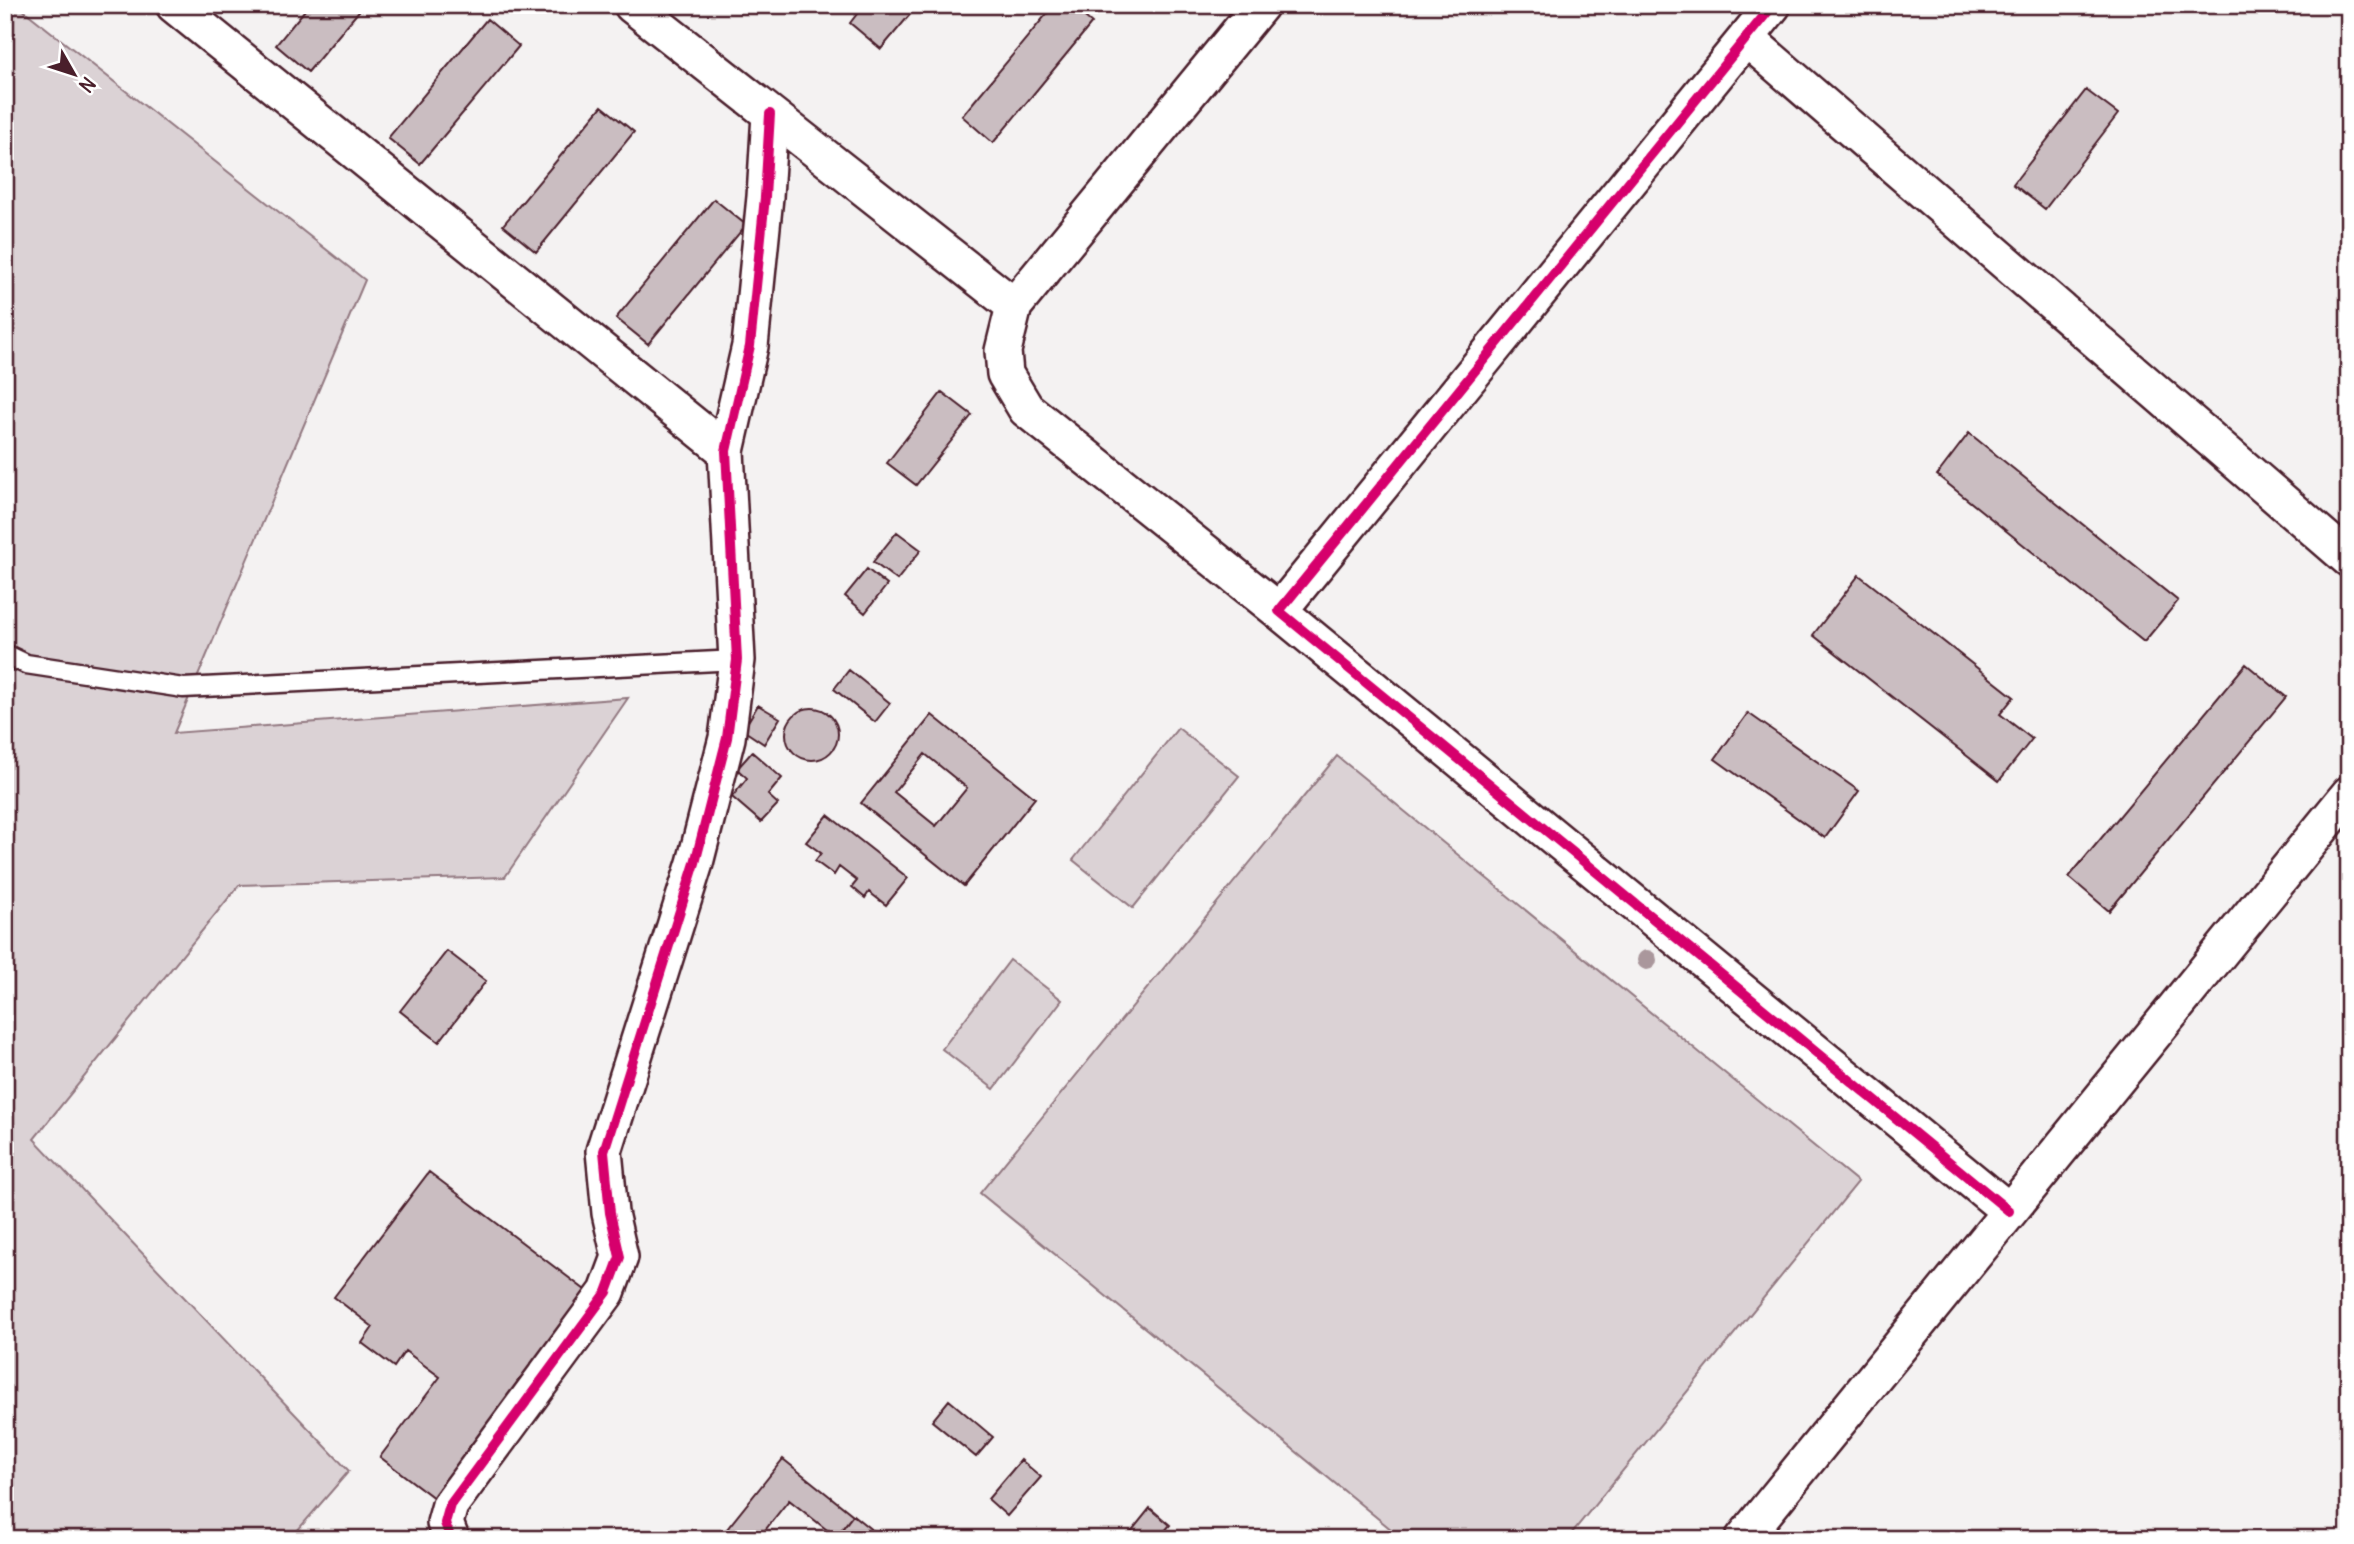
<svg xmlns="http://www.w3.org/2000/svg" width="2354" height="1544" font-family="Delius,sans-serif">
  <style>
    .green { fill: #dbd2d5; stroke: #927880; stroke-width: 2 }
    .building { fill: #cabdc1; stroke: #4a1f2b; stroke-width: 2; fill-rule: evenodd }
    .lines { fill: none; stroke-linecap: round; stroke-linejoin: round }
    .lane-casing { stroke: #4a1f2b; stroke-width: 23 }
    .street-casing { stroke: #4a1f2b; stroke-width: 40 }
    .lane { stroke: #fff; stroke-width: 18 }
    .street { stroke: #fff; stroke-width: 35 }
    .cycleway-casing { stroke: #fff; stroke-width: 15 }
    .cycleway { stroke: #d6006c; stroke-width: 10 }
    .tree { fill: #aa979c }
  </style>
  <rect width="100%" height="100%" fill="#f4f2f2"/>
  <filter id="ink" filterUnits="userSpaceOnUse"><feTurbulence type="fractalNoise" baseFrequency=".0143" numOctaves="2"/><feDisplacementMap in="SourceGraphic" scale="14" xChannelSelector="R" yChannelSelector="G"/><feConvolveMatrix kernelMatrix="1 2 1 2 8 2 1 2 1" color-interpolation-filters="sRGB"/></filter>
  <g filter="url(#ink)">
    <!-- green -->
    <path class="green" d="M5,5H17L365,280L174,733L628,698L505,877L239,885L34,1139L349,1471L290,1539H5Z
      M1178,728L1239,776L1133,908L1073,860Z
      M1337,756L1858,1182L1567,1539H1403L980,1193Z
      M1010,960L1062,1000L994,1089L942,1049Z"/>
    <!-- building -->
    <path class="building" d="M309,5H364L308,72L276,45Z
      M864,5H918L881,49L850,23Z
      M1054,5H1071L1092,23L993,143L962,116Z
      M487,19L519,46L420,164L388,138Z
      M2086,90L2118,114L2045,209L2013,184Z
      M602,106L634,132L536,252L503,225Z
      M714,199L746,225L648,344L616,318Z
      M942,392L972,415L916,485L887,463Z
      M1969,433L2178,601L2144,642L1937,475Z
      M897,532L921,550L897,580L873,562Z
      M867,569L887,585L865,613L845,596Z
      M1859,575L2014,697L2000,714L2032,739L1999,781L1813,635Z
      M2246,664L2286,697L2109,911L2069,877Z
      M849,670L890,703L875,722L834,689Z
      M758,705L780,718L764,744L743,730Z
      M786 734a26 26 0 1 1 52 0a26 26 0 1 1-52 0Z
      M1748,713L1859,791L1825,838L1715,759Z
      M932,715L1035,798L964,886L861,803ZM925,754L967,788L936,826L894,792Z
      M752,752L782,778L768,795L778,804L761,822L732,797L747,778L737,769Z
      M828,815L908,878L886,905L869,892L865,898L852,887L857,881L839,867L834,875L815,861L821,853L806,842Z
      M447,951L486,981L439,1042L400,1011Z
      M429,1172L589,1293L434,1498L380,1457L440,1377L405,1351L394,1367L362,1343L373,1327L334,1297Z
      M949,1400L993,1437L976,1457L932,1421Z
      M783,1459L853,1515L836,1537L789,1500L758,1539H719Z
      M1021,1460L1041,1477L1007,1516L988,1499Z
      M1150,1508L1170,1525L1158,1539H1125Z
      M853,1515L883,1539H834Z"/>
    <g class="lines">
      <!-- lane casing -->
      <g class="lane-casing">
        <path id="lane" d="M5,654L26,664L183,688L737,660"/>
      </g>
      <!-- street casing -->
      <g class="street-casing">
        <path id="street" d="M174,5L726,451
          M632,5L1014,306
          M1261,5L1014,306L1003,351L1005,374L1026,409L1279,611
          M1773,5L1279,611L2009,1211
          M1746,38L2349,559
          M451,1539L445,1523L450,1505L607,1292L620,1257L610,1213L604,1151L695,863L727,738L737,660L726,451L750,346L765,197L770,114
          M1743,1539L2349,794"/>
      </g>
      <!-- lane -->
      <use href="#lane" class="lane"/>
      <!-- street -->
      <use href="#street" class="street"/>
      <!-- cycleway casing -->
      <g class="cycleway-casing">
        <path id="cycleway" d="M1773,5L1279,611L2009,1211
          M451,1539L445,1523L450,1505L607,1292L620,1257L610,1213L604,1151L695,863L727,738L737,660L726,451L750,346L765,197L770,114"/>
      </g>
      <!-- cycleway -->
      <use href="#cycleway" class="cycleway"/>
    </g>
    <!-- trees -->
    <circle class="tree" cx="1647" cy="960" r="10"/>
  </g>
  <!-- margin -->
  <rect width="2354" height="1544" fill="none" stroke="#fff" stroke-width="28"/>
  <rect x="14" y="14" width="2326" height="1516" fill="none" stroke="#4a1f2b" stroke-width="2.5" filter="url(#ink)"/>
  <!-- north arrow -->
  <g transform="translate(74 74) rotate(129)" stroke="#ffffff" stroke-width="5" paint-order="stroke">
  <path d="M0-5L12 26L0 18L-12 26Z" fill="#4a1f2b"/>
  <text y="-10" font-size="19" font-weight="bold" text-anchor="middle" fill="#4a1f2b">N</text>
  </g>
</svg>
